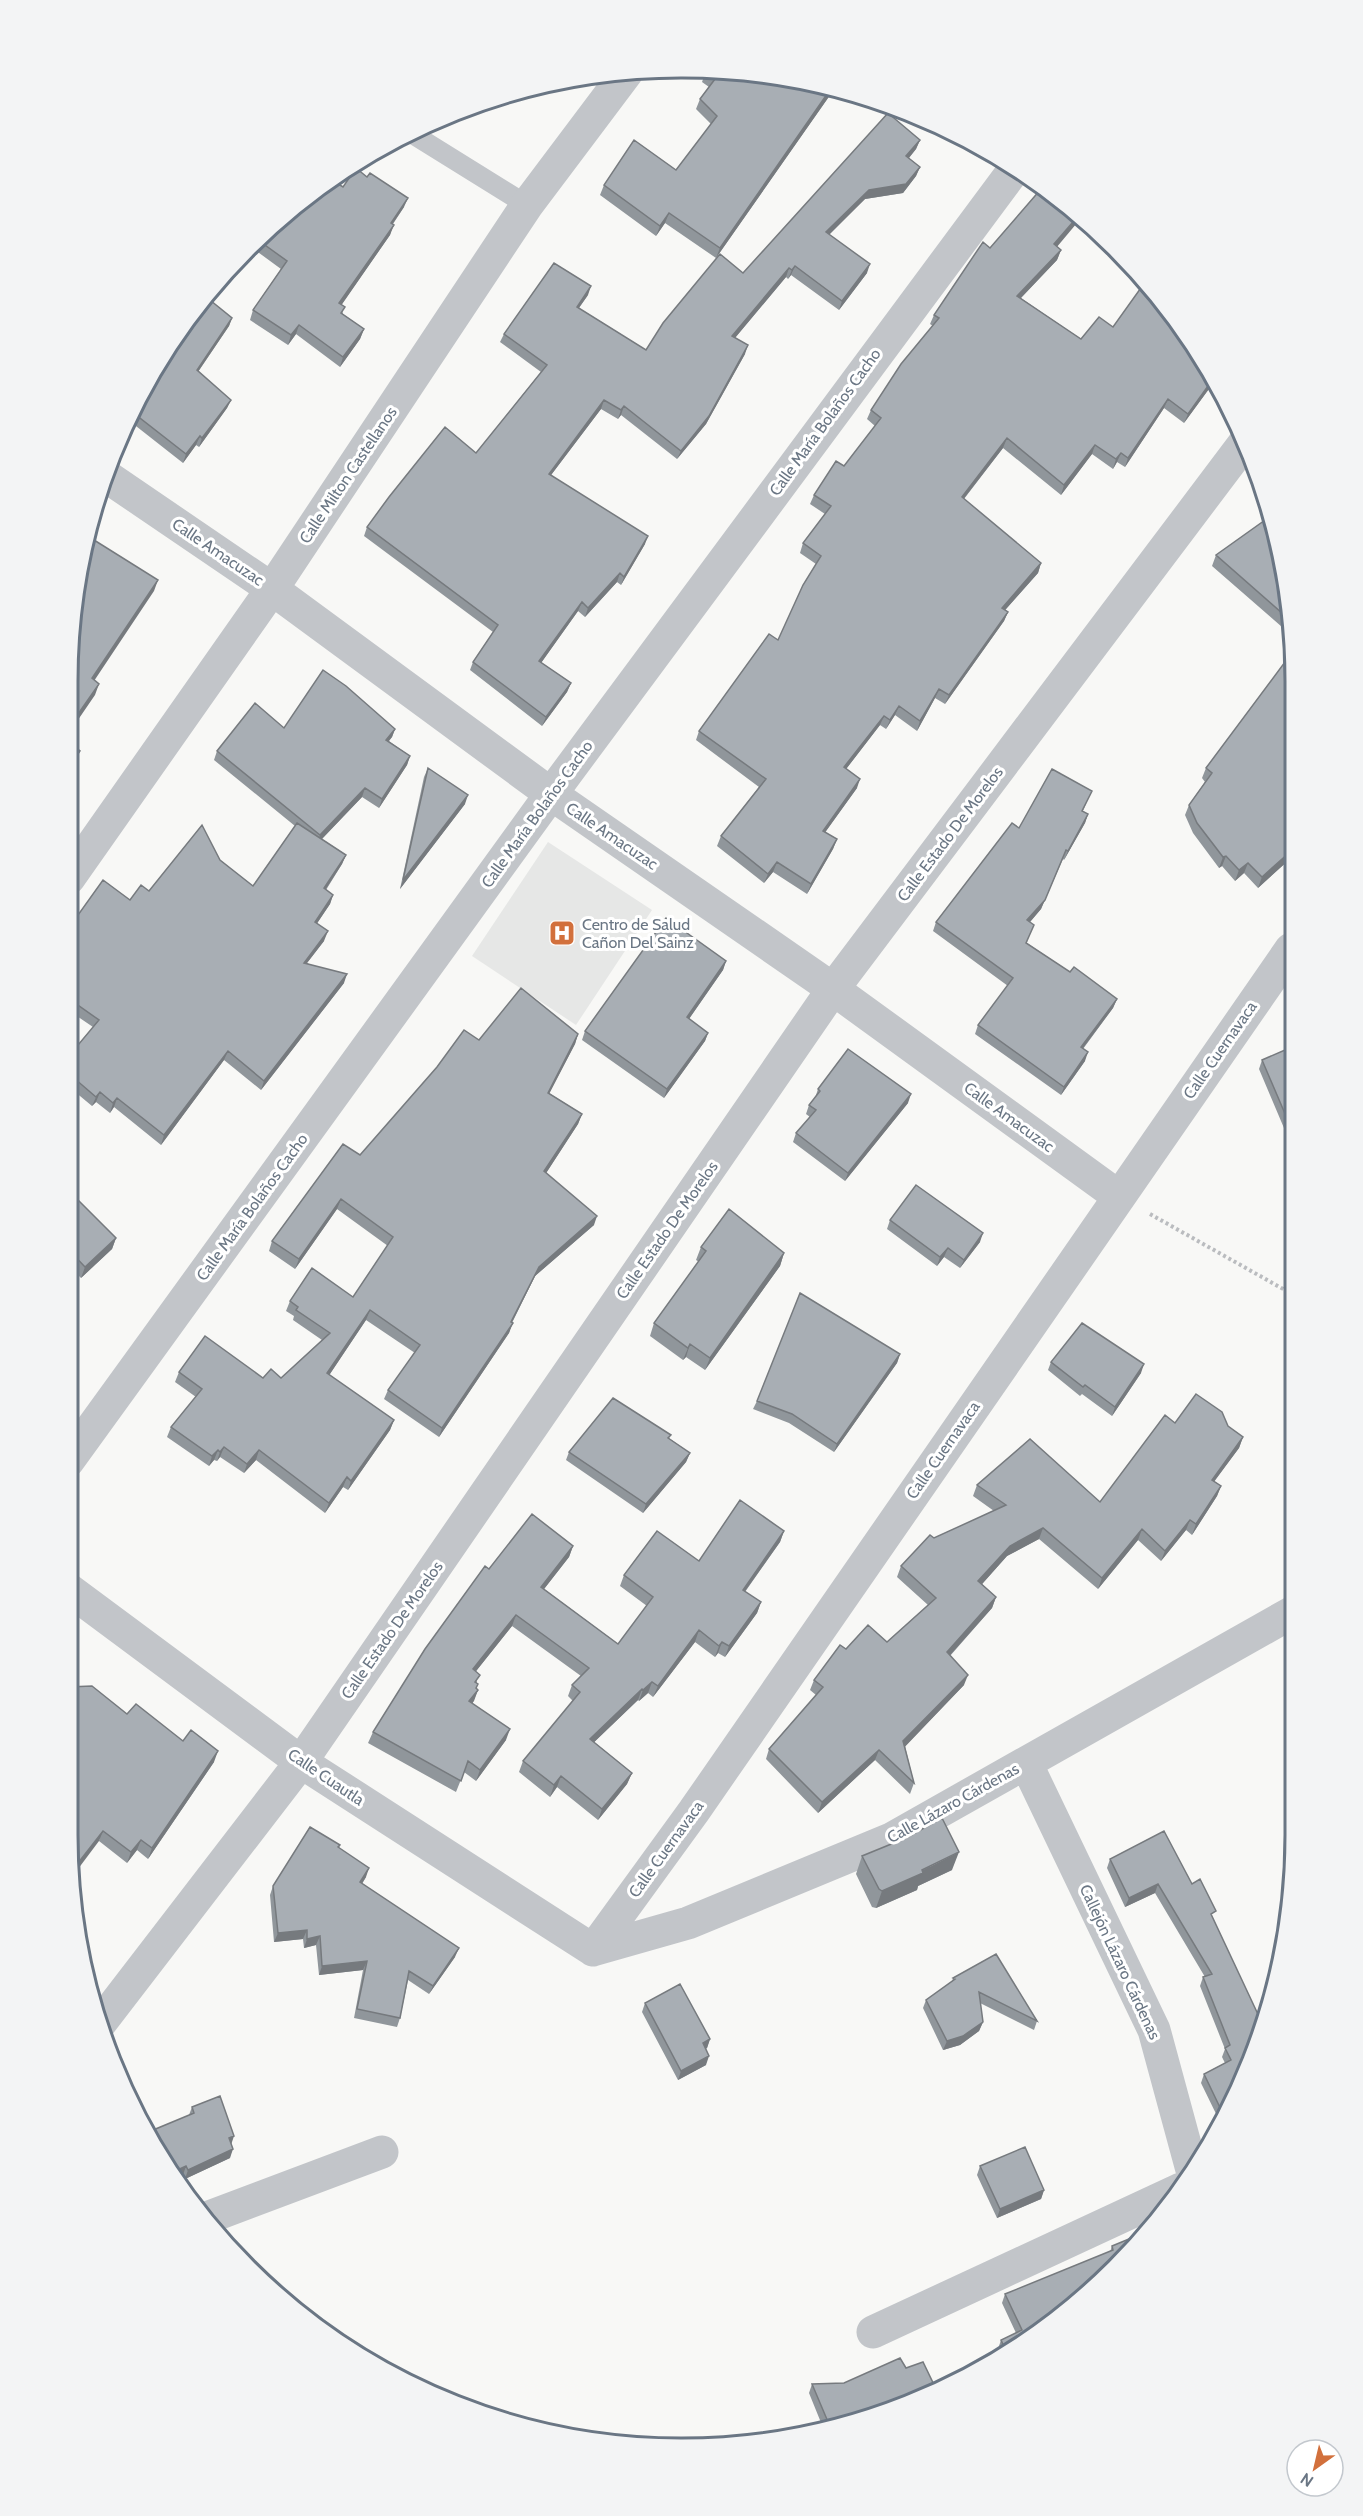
<svg xmlns="http://www.w3.org/2000/svg" width="1363" height="2516" font-family="Cabin,sans-serif">
  <style>
    .built { fill: #e6e7e6 }
    .lines { fill: none; stroke-linecap: round; stroke-linejoin: round }
    .path { stroke: #babcbf; stroke-width: 4; stroke-dasharray: 3 3; stroke-linecap: butt }
    .service { stroke: #c2c5c9; stroke-width: 20 }
    .minor { stroke: #c2c5c9; stroke-width: 33 }
    .wall { fill: #90969b }
    .shaded-wall { fill: #767a7e }
    .building { fill: #a8aeb4; stroke: #767a7e; stroke-width: 1.5 }
    .labels { text-anchor: middle; dominant-baseline: central; stroke-width: 6; stroke-linejoin: round; paint-order: stroke }
    .street-label { font-size: 16px; fill: #6a7684; stroke: #fff }
    .poi-label { font-size: 16px; fill: #6a7684; stroke: #fff; text-anchor: start }
    .rim { fill: none; stroke: #6a7684; stroke-width: 3 }
  </style>
  <rect width="100%" height="100%" fill="#f8f8f6"/>
  <!-- built -->
  <path class="built" d="M548,842L652,910L576,1025L472,956Z"/>
  <g class="lines">
    <!-- path -->
    <path class="path" d="M1150,1214L1292,1294"/>
    <!-- service -->
    <path class="service" d="M411,133L527,205"/>
    <!-- minor -->
    <path class="minor" d="M106,476L272,589L551,794L833,989L1118,1196
      M69,878L272,589L527,205L627,72
      M68,1461L551,794L1013,171
      M68,1589L301,1762L593,1950
      M1026,1763L1154,2030L1192,2170
      M593,1950L694,1811L1291,949
      M593,1950L688,1923L891,1839L1293,1612
      M98,2026L301,1762L833,989L1246,441
      M204,2219L382,2152
      M873,2332L1181,2189"/>
  </g>
  <!-- wall -->
  <path class="wall" d="M722,69L835,88L716,258L665,223L656,236L600,195L604,185L676,170L711,124L696,109L700,99L709,87L702,82L706,71Z
    M920,140L916,149L909,158L920,167L916,176L903,193L865,199L829,234L867,273L839,310L791,275L788,279L786,277L735,338L745,354L706,424L677,459L621,415L618,419L601,409L551,475L645,544L621,585L617,582L585,617L578,611L541,663L571,683L567,692L542,726L470,670L473,662L493,632L364,536L367,527L476,453L541,372L500,342L504,334L588,295L579,308L646,350L743,273Z
    M343,187L404,207L393,224L390,235L341,305L343,314L364,329L360,339L340,367L296,334L288,345L250,320L253,310L281,269L251,247L277,220Z
    M1057,247L1061,250L1057,260L1021,298L1081,339L1113,327L1143,286L1129,277L1131,271L1192,340L1214,382L1184,423L1164,408L1125,467L1117,462L1113,469L1092,454L1061,495L1003,448L964,499L1041,563L1038,573L1005,610L1008,612L1004,621L945,704L935,698L917,731L895,715L886,729L880,725L846,769L857,788L825,832L837,839L833,849L807,894L773,872L764,883L717,846L721,836L759,787L696,740L699,731L778,640L816,564L800,553L803,543L825,514L810,504L814,495L844,466L875,426L867,419L871,410L933,326L930,324L934,315L990,248Z
    M232,318L229,326L198,372L231,400L227,408L199,447L196,445L183,463L127,419L131,410Z
    M1216,555L1290,601V634L1212,566Z
    M1290,652L1291,858L1258,888L1244,873L1235,881L1222,866L1219,868L1193,833L1185,815L1189,805L1205,782L1202,778L1206,768L1284,664L1287,656Z
    M284,728L395,729L392,737L389,741L410,756L407,765L379,808L362,797L322,839L346,855L342,864L326,890L333,895L330,904L317,923L324,941L307,963L344,983L261,1090L224,1060L161,1145L114,1107L110,1113L96,1102L92,1106L68,1086V1057L93,1027L68,1010V936L71,932L69,931L73,922L130,900L220,860L253,886L295,826L214,760L217,751Z
    M428,768L465,804L400,889L424,777Z
    M1088,799L1083,811L1088,814L1085,823L1064,860L1063,859L1041,909L1030,922L1027,943L1070,972L1117,999L1113,1008L1083,1049L1085,1061L1061,1095L975,1034L978,1025L1008,986L933,931L936,922L1019,828Z
    M726,961L723,970L689,1019L708,1033L705,1041L664,1098L582,1040L585,1031Z
    M1292,1028V1147L1259,1069L1262,1060L1290,1048L1285,1042L1288,1033Z
    M578,1034L575,1044L549,1093L582,1114L578,1124L546,1173L594,1225L535,1276L512,1323L509,1333L439,1437L384,1399L388,1390L415,1353L366,1320L329,1375L394,1420L390,1430L348,1490L343,1487L325,1513L256,1460L244,1473L220,1457L217,1461L214,1460L209,1466L167,1437L171,1427L196,1397L175,1382L179,1372L263,1378H281L322,1340L293,1320L294,1316L286,1311L290,1301L353,1297L388,1246L337,1209L295,1269L269,1251L272,1241L479,1040Z
    M818,1089L908,1103L845,1181L793,1142L796,1133L810,1117L806,1114L809,1105L815,1098Z
    M68,1190L116,1238L112,1249L81,1278L68,1265Z
    M890,1220L980,1242L960,1268L944,1257L937,1266L887,1229Z
    M701,1247L784,1253L780,1266L705,1370L686,1357L683,1360L650,1336L654,1323L699,1262L696,1260Z
    M900,1354L897,1363L834,1452L789,1423L753,1409L757,1401Z
    M1051,1362L1141,1373L1112,1416L1082,1394L1080,1396L1048,1370Z
    M1175,1423L1228,1426L1243,1437L1239,1448L1214,1481L1221,1486L1217,1496L1192,1535L1186,1530L1161,1561L1138,1540L1098,1589L1039,1539L1007,1556L982,1584L996,1597L992,1608L950,1656L964,1685L905,1746L914,1783L910,1794L875,1760L818,1813L766,1759L769,1749L816,1695L810,1690L814,1680L846,1649L887,1642L928,1605L897,1577L901,1566L934,1538L994,1511L973,1496L977,1485L1100,1502Z
    M671,1435L669,1438L690,1453L686,1462L643,1513L566,1460L569,1452Z
    M784,1531L780,1542L745,1592L761,1602L757,1613L725,1657L718,1653L715,1657L695,1642L653,1697L648,1693L639,1701L638,1700L594,1742L632,1773L627,1784L598,1820L557,1787L550,1797L519,1772L523,1761L573,1701L568,1696L572,1685L581,1676L512,1626L476,1671L477,1683L476,1689L478,1690L472,1704L506,1740L476,1781L464,1772L456,1792L368,1743L373,1732L489,1569L573,1546L569,1557L544,1589L618,1644L647,1606L620,1586L624,1575L699,1561Z
    M127,1714L183,1741L214,1762L148,1859L137,1850L127,1863L99,1841Z
    M340,1845L339,1848L366,1877L362,1884L455,1957L429,1994L408,1980L400,2018L397,2027L354,2018L363,1970L319,1975L316,1945L304,1948L303,1939L274,1942L270,1895L273,1886Z
    M862,1856L952,1870L918,1886L917,1890L876,1908L872,1907L856,1874Z
    M1110,1859L1192,1884L1213,1919L1263,2025L1232,2106L1221,2124L1201,2083L1204,2074L1225,2063L1222,2057L1225,2049L1200,1986L1203,1977H1205L1155,1893L1125,1907L1107,1868Z
    M953,1978L1037,2021L1034,2030L980,2003L983,2022L979,2031L960,2045L943,2050L923,2008L926,2000L952,1982Z
    M645,2003L710,2039L707,2048L705,2049L706,2065L678,2080L642,2012Z
    M192,2107L231,2144L230,2158L185,2179L183,2175L175,2179L150,2141L189,2115Z
    M980,2166L1044,2190L1041,2199L997,2218L977,2175Z
    M1146,2232L1022,2345L1001,2356L998,2349L1001,2340L1016,2333L1002,2303L1005,2294L1110,2252L1112,2246Z
    M906,2368L840,2428L824,2430L809,2393L812,2384L844,2383Z"/>
  <!-- shaded-wall -->
  <path class="shaded-wall" d="M832,87L835,88L716,258L720,248Z
    M920,140L916,149L903,165L906,156Z
    M920,167L916,176L903,193L865,199L823,241L826,232L869,190Z
    M408,198L404,207L387,232L391,223Z
    M669,213L665,223L656,236L660,226Z
    M1079,215L1082,217L1051,254L1054,244Z
    M394,225L390,235L336,313L339,303Z
    M1061,250L1057,260L1014,305L1017,296Z
    M870,264L867,273L839,310L842,301Z
    M795,266L791,275L788,279L792,270Z
    M789,268L786,277L729,345L732,336Z
    M591,286L588,295L573,316L577,307Z
    M232,318L229,326L193,379L197,370Z
    M299,325L296,334L288,345L291,335Z
    M364,329L360,339L340,367L343,357Z
    M748,345L745,354L706,424L677,459L681,451Z
    M1213,379L1214,382L1184,423L1188,414Z
    M1168,399L1164,408L1125,467L1128,458Z
    M231,400L227,408L199,447L202,438Z
    M604,400L601,409L545,483L549,474Z
    M624,406L621,415L618,419L621,410Z
    M200,436L196,445L183,463L186,454Z
    M1007,438L1003,448L958,506L962,497Z
    M1095,445L1092,454L1061,495L1064,485Z
    M1121,453L1117,462L1113,469L1116,459Z
    M648,536L645,544L621,585L624,577Z
    M1041,563L1038,573L999,617L1002,608Z
    M620,573L617,582L585,617L588,608Z
    M158,580L154,591L88,690L92,678Z
    M582,602L578,611L536,670L539,661Z
    M1008,612L1004,621L945,704L949,695Z
    M571,683L567,692L542,726L546,717Z
    M99,684L95,695L69,733V727Z
    M939,689L935,698L917,731L920,721Z
    M899,706L895,715L886,729L890,720Z
    M884,716L880,725L840,777L844,767Z
    M395,729L392,737L383,748L386,740Z
    M80,751L76,762L69,772V766Z
    M410,756L407,765L379,808L382,799Z
    M860,779L857,788L819,841L823,831Z
    M365,788L362,797L317,844L320,835Z
    M468,795L465,804L400,889L403,880Z
    M1088,814L1085,823L1064,860L1068,851Z
    M837,839L833,849L807,894L811,884Z
    M1066,850L1041,909L1024,929L1027,920Z
    M1291,851V858L1258,888L1262,877Z
    M346,855L342,864L320,898L324,888Z
    M1226,856L1222,866L1219,868L1223,857Z
    M777,862L773,872L764,883L768,874Z
    M1248,863L1244,873L1235,881L1239,870Z
    M333,895L330,904L312,931L315,922Z
    M328,931L324,941L300,972L304,963Z
    M726,961L723,970L684,1026L687,1017Z
    M347,974L344,983L261,1090L264,1081Z
    M1117,999L1113,1008L1077,1056L1081,1047Z
    M708,1033L705,1041L664,1098L667,1089Z
    M578,1034L575,1044L545,1102L548,1093Z
    M228,1051L224,1060L161,1145L164,1135Z
    M1088,1052L1085,1061L1061,1095L1064,1087Z
    M100,1092L96,1102L92,1106L96,1097Z
    M911,1094L908,1103L845,1181L848,1173Z
    M117,1098L114,1107L110,1113L113,1103Z
    M582,1114L578,1124L541,1181L544,1171Z
    M341,1199L337,1209L295,1269L299,1259Z
    M597,1216L594,1225L535,1276L507,1332L513,1323L509,1333L439,1437L442,1428L511,1322L539,1267Z
    M983,1233L980,1242L960,1268L964,1260Z
    M116,1238L112,1249L81,1278L85,1267Z
    M948,1248L944,1257L937,1266L940,1257Z
    M784,1253L780,1266L705,1370L710,1358Z
    M370,1310L366,1320L324,1383L327,1373Z
    M690,1344L686,1357L683,1360L688,1348Z
    M900,1354L897,1363L834,1452L837,1444Z
    M1144,1364L1141,1373L1112,1416L1115,1407Z
    M394,1420L390,1430L348,1490L351,1481Z
    M1243,1437L1239,1448L1208,1490L1212,1480Z
    M224,1447L220,1457L217,1461L220,1452Z
    M218,1450L214,1460L209,1466L212,1456Z
    M259,1450L256,1460L244,1473L247,1464Z
    M690,1453L686,1462L643,1513L646,1504Z
    M347,1477L343,1487L325,1513L329,1503Z
    M1221,1486L1217,1496L1192,1535L1196,1524Z
    M1190,1520L1186,1530L1161,1561L1165,1551Z
    M1043,1528L1039,1539L1007,1556L975,1592L978,1581L1010,1546Z
    M1142,1529L1138,1540L1098,1589L1102,1578Z
    M784,1531L780,1542L738,1601L743,1590Z
    M573,1546L569,1557L537,1598L541,1587Z
    M996,1597L992,1608L943,1663L947,1652Z
    M761,1602L757,1613L725,1657L729,1646Z
    M516,1615L512,1626L469,1680L473,1669Z
    M699,1630L695,1642L653,1697L658,1686Z
    M722,1642L718,1653L715,1657L719,1646Z
    M968,1675L964,1685L900,1752L903,1741Z
    M652,1682L648,1693L639,1701L643,1690Z
    M478,1684L474,1695L478,1690L474,1701L465,1713L469,1701Z
    M642,1689L638,1700L586,1750L590,1739Z
    M510,1729L506,1740L476,1781L480,1770Z
    M879,1750L875,1760L818,1813L822,1802Z
    M218,1751L214,1762L148,1859L152,1848Z
    M632,1773L627,1784L598,1820L602,1809Z
    M561,1776L557,1787L550,1797L554,1785Z
    M103,1831L99,1841L72,1877L71,1872Z
    M141,1840L137,1850L127,1863L131,1852Z
    M959,1852L952,1870L918,1886L917,1890L876,1908L882,1891Z
    M369,1868L366,1877L357,1891L360,1882Z
    M1158,1884L1155,1893L1125,1907L1129,1898Z
    M307,1930L303,1939L274,1942L278,1933Z
    M320,1936L316,1945L304,1948L307,1939Z
    M459,1948L455,1957L429,1994L433,1986Z
    M367,1961L363,1970L319,1975L322,1966Z
    M983,2022L979,2031L960,2045L943,2050L947,2041Z
    M710,2039L707,2048L699,2052L703,2043Z
    M709,2056L706,2065L678,2080L681,2071Z
    M234,2136L231,2145L229,2138Z
    M233,2149L230,2158L185,2179L188,2170Z
    M186,2166L183,2175L175,2179L171,2173Z
    M1044,2190L1041,2199L997,2218L1000,2209Z"/>
  <!-- building -->
  <path class="building" d="M708,69H722L832,87L720,248L669,213L660,226L604,185L634,140L676,170L717,116L700,99L715,79L706,71Z
    M888,113L920,140L906,156L920,167L906,184L869,190L826,232L870,264L842,301L795,266L792,270L789,268L732,336L748,345L709,416L681,451L624,406L621,410L604,400L549,474L648,536L624,577L620,573L588,608L582,602L539,661L571,683L546,717L473,662L498,625L367,527L389,497L445,427L476,453L547,365L504,334L554,263L591,286L577,307L646,350L663,323L720,254L743,273Z
    M356,168L367,177L370,173L408,198L391,223L394,225L339,303L345,307L341,313L364,329L343,357L299,325L291,335L253,310L287,261L258,240L277,220L332,180L343,187Z
    M1041,189L1079,215L1054,244L1061,250L1017,296L1081,339L1099,317L1113,327L1143,285L1192,340L1213,379L1188,414L1168,399L1128,458L1121,453L1116,459L1095,445L1064,485L1007,438L962,497L1041,563L1002,608L1008,612L949,695L939,689L920,721L899,706L890,720L884,716L844,767L860,779L823,831L837,839L811,884L777,862L768,874L721,836L766,779L699,731L769,634L778,640L803,585L821,556L803,543L831,506L814,495L836,461L844,466L881,418L871,410L901,364L939,318L934,315L983,242L990,248Z
    M205,296L232,318L197,370L231,400L202,438L200,436L186,454L131,411L195,307Z
    M1268,518L1290,601V620L1216,555Z
    M86,535L158,580L92,678L99,684L69,727V642Z
    M1290,652L1291,851L1262,877L1248,863L1239,870L1226,856L1223,857L1197,823L1189,805L1212,773L1206,768L1288,658L1287,656Z
    M323,670L346,686L395,729L386,740L410,756L382,799L365,788L320,835L217,751L255,703L284,728Z
    M69,742L80,751L69,766Z
    M428,768L468,795L403,880L418,812Z
    M1052,769L1092,791L1082,811L1088,814L1068,851L1066,850L1045,900L1027,920L1034,925L1026,943L1070,972L1074,967L1117,999L1081,1047L1088,1052L1064,1087L978,1025L1013,978L936,922L1012,823L1019,828Z
    M297,823L346,855L324,888L333,895L315,922L328,931L304,963L347,974L264,1081L228,1051L164,1135L117,1098L113,1103L100,1092L96,1097L68,1073V1057L99,1020L68,998V936L76,924L73,922L103,880L130,900L141,885L149,891L202,825L220,860L253,886Z
    M666,918L726,961L687,1017L708,1033L667,1089L585,1031Z
    M521,988L578,1034L548,1093L582,1114L544,1171L597,1216L539,1267L511,1322L513,1323L442,1428L388,1390L420,1345L370,1310L327,1373L394,1420L351,1481L347,1477L329,1503L259,1450L247,1464L224,1447L220,1452L218,1450L212,1456L171,1427L202,1389L179,1372L205,1336L263,1378L271,1369L281,1378L330,1333L296,1310L298,1307L290,1301L312,1268L353,1297L393,1237L341,1199L299,1259L272,1241L343,1144L360,1155L437,1067L464,1030L479,1040Z
    M1292,1028V1036L1288,1033Z
    M1292,1047V1130L1262,1060Z
    M848,1049L911,1094L848,1173L796,1133L816,1110L809,1105L820,1091L818,1089Z
    M916,1185L983,1233L964,1260L948,1248L940,1257L890,1220Z
    M68,1190L116,1238L85,1267L68,1249Z
    M729,1209L784,1253L710,1358L690,1344L688,1348L654,1323L706,1251L701,1247Z
    M800,1293L900,1354L837,1444L792,1414L757,1401Z
    M1082,1323L1144,1364L1115,1407L1085,1385L1083,1387L1051,1362Z
    M1196,1394L1222,1412L1228,1426L1243,1437L1212,1480L1221,1486L1196,1524L1190,1520L1165,1551L1142,1529L1102,1578L1043,1528L1010,1546L978,1581L996,1597L947,1652L968,1675L903,1741L914,1783L879,1750L822,1802L769,1749L823,1687L814,1680L840,1645L846,1649L868,1625L887,1642L936,1598L901,1566L930,1535L934,1538L1006,1505L977,1485L1030,1439L1100,1502L1165,1415L1175,1423Z
    M613,1398L671,1435L668,1438L690,1453L646,1504L569,1452Z
    M740,1500L784,1531L743,1590L761,1602L729,1646L722,1642L719,1646L699,1630L658,1686L652,1682L643,1690L642,1689L590,1739L632,1773L602,1809L561,1776L554,1785L523,1761L580,1692L572,1685L589,1668L516,1615L473,1669L480,1675L475,1682L478,1684L476,1688L478,1690L469,1701L510,1729L480,1770L468,1761L461,1781L373,1732L425,1649L485,1566L489,1569L532,1514L573,1546L541,1587L618,1644L653,1597L624,1575L657,1531L699,1561Z
    M92,1686L127,1714L136,1704L183,1741L191,1730L218,1751L152,1848L141,1840L131,1852L103,1831L71,1872L68,1834V1687Z
    M942,1818L959,1852L922,1870L923,1873L882,1891L879,1889L862,1856L906,1838Z
    M310,1827L340,1845L338,1847L369,1868L360,1882L459,1948L433,1986L409,1971L400,2018L357,2009L367,1961L322,1966L320,1936L307,1939V1930L278,1933L273,1886Z
    M1164,1831L1192,1884L1200,1879L1216,1911L1211,1914L1263,2025L1232,2106L1225,2118L1204,2074L1231,2060L1225,2048L1230,2045L1203,1977L1212,1974L1158,1884L1129,1898L1110,1859Z
    M996,1954L1037,2021L979,1992L983,2022L963,2036L947,2041L926,2000L955,1979L953,1978Z
    M680,1984L710,2039L703,2043L709,2056L681,2071L645,2003Z
    M220,2096L234,2136L229,2138L233,2149L188,2170L186,2166L171,2173L150,2141L146,2133L194,2113L192,2107Z
    M1025,2147L1044,2190L1000,2209L980,2166Z
    M1146,2232L1087,2296L1022,2345L1007,2353L1001,2340L1022,2330L1005,2294L1113,2250L1112,2246Z
    M900,2358L906,2368L923,2362L937,2391L917,2402L840,2428L831,2429L812,2384L844,2383Z"/>
  <!-- icons -->
  <defs>
    <g id="hospital-square" transform="scale(1.35)"><rect x="-9" y="-9" width="18" height="18" rx="4" fill="#d2703c" stroke="#fff"/><path d="M-5-5h3v3.5h4V-5h3V5h-3V1.5h-4V5h-3Z" fill="#fff"/></g>
  </defs>
  <g fill-rule="evenodd">
    <use href="#hospital-square" x="562" y="933"/>
  </g>
  <g class="labels">
    <!-- street labels -->
    <g class="street-label">
      <text transform="translate(825 422) rotate(-54)">Calle María Bolaños Cacho</text>
      <text transform="translate(348 475) rotate(-56)">Calle Milton Castellanos</text>
      <text transform="translate(218 552) rotate(34)">Calle Amacuzac</text>
      <text transform="translate(537 814) rotate(-54)">Calle María Bolaños Cacho</text>
      <text transform="translate(950 834) rotate(-53)">Calle Estado De Morelos</text>
      <text transform="translate(612 836) rotate(34)">Calle Amacuzac</text>
      <text transform="translate(1220 1050) rotate(-55)">Calle Cuernavaca</text>
      <text transform="translate(1009 1117) rotate(36)">Calle Amacuzac</text>
      <text transform="translate(252 1207) rotate(-54)">Calle María Bolaños Cacho</text>
      <text transform="translate(667 1230) rotate(-55)">Calle Estado De Morelos</text>
      <text transform="translate(943 1450) rotate(-55)">Calle Cuernavaca</text>
      <text transform="translate(392 1630) rotate(-55)">Calle Estado De Morelos</text>
      <text transform="translate(326 1777) rotate(34)">Calle Cuautla</text>
      <text transform="translate(953 1803) rotate(-29)">Calle Lázaro Cárdenas</text>
      <text transform="translate(666 1849) rotate(-54)">Calle Cuernavaca</text>
      <text transform="translate(1120 1962) rotate(65)">Callejón Lázaro Cárdenas</text>
    </g>
    <!-- poi labels -->
    <g class="poi-label">
      <text x="582" y="924">Centro de Salud<tspan x="582" dy="18">Cañon Del Sainz</tspan></text>
    </g>
  </g>
  <!-- crop -->
  <path d="M0 0H1363V2516H0ZM681 78H682A603 603 0 0 1 1285 681V1835A603 603 0 0 1 682 2438H681A603 603 0 0 1 78 1835V681A603 603 0 0 1 681 78Z" fill="#f3f4f5" fill-rule="evenodd"/>
  <path class="rim" d="M681 78H682A603 603 0 0 1 1285 681V1835A603 603 0 0 1 682 2438H681A603 603 0 0 1 78 1835V681A603 603 0 0 1 681 78Z"/>
  <!-- north arrow -->
  <g transform="translate(1315 2468) rotate(214)"><circle r="28" fill="#ffffff" stroke="#c3c8ce" stroke-width="1.5"/>
  <path d="M0-4.5L10 22L0 15L-10 22Z" fill="#d2703c"/>
  <text y="-9" font-size="16" font-weight="bold" text-anchor="middle" fill="#6a7684">N</text>
  </g>
</svg>
